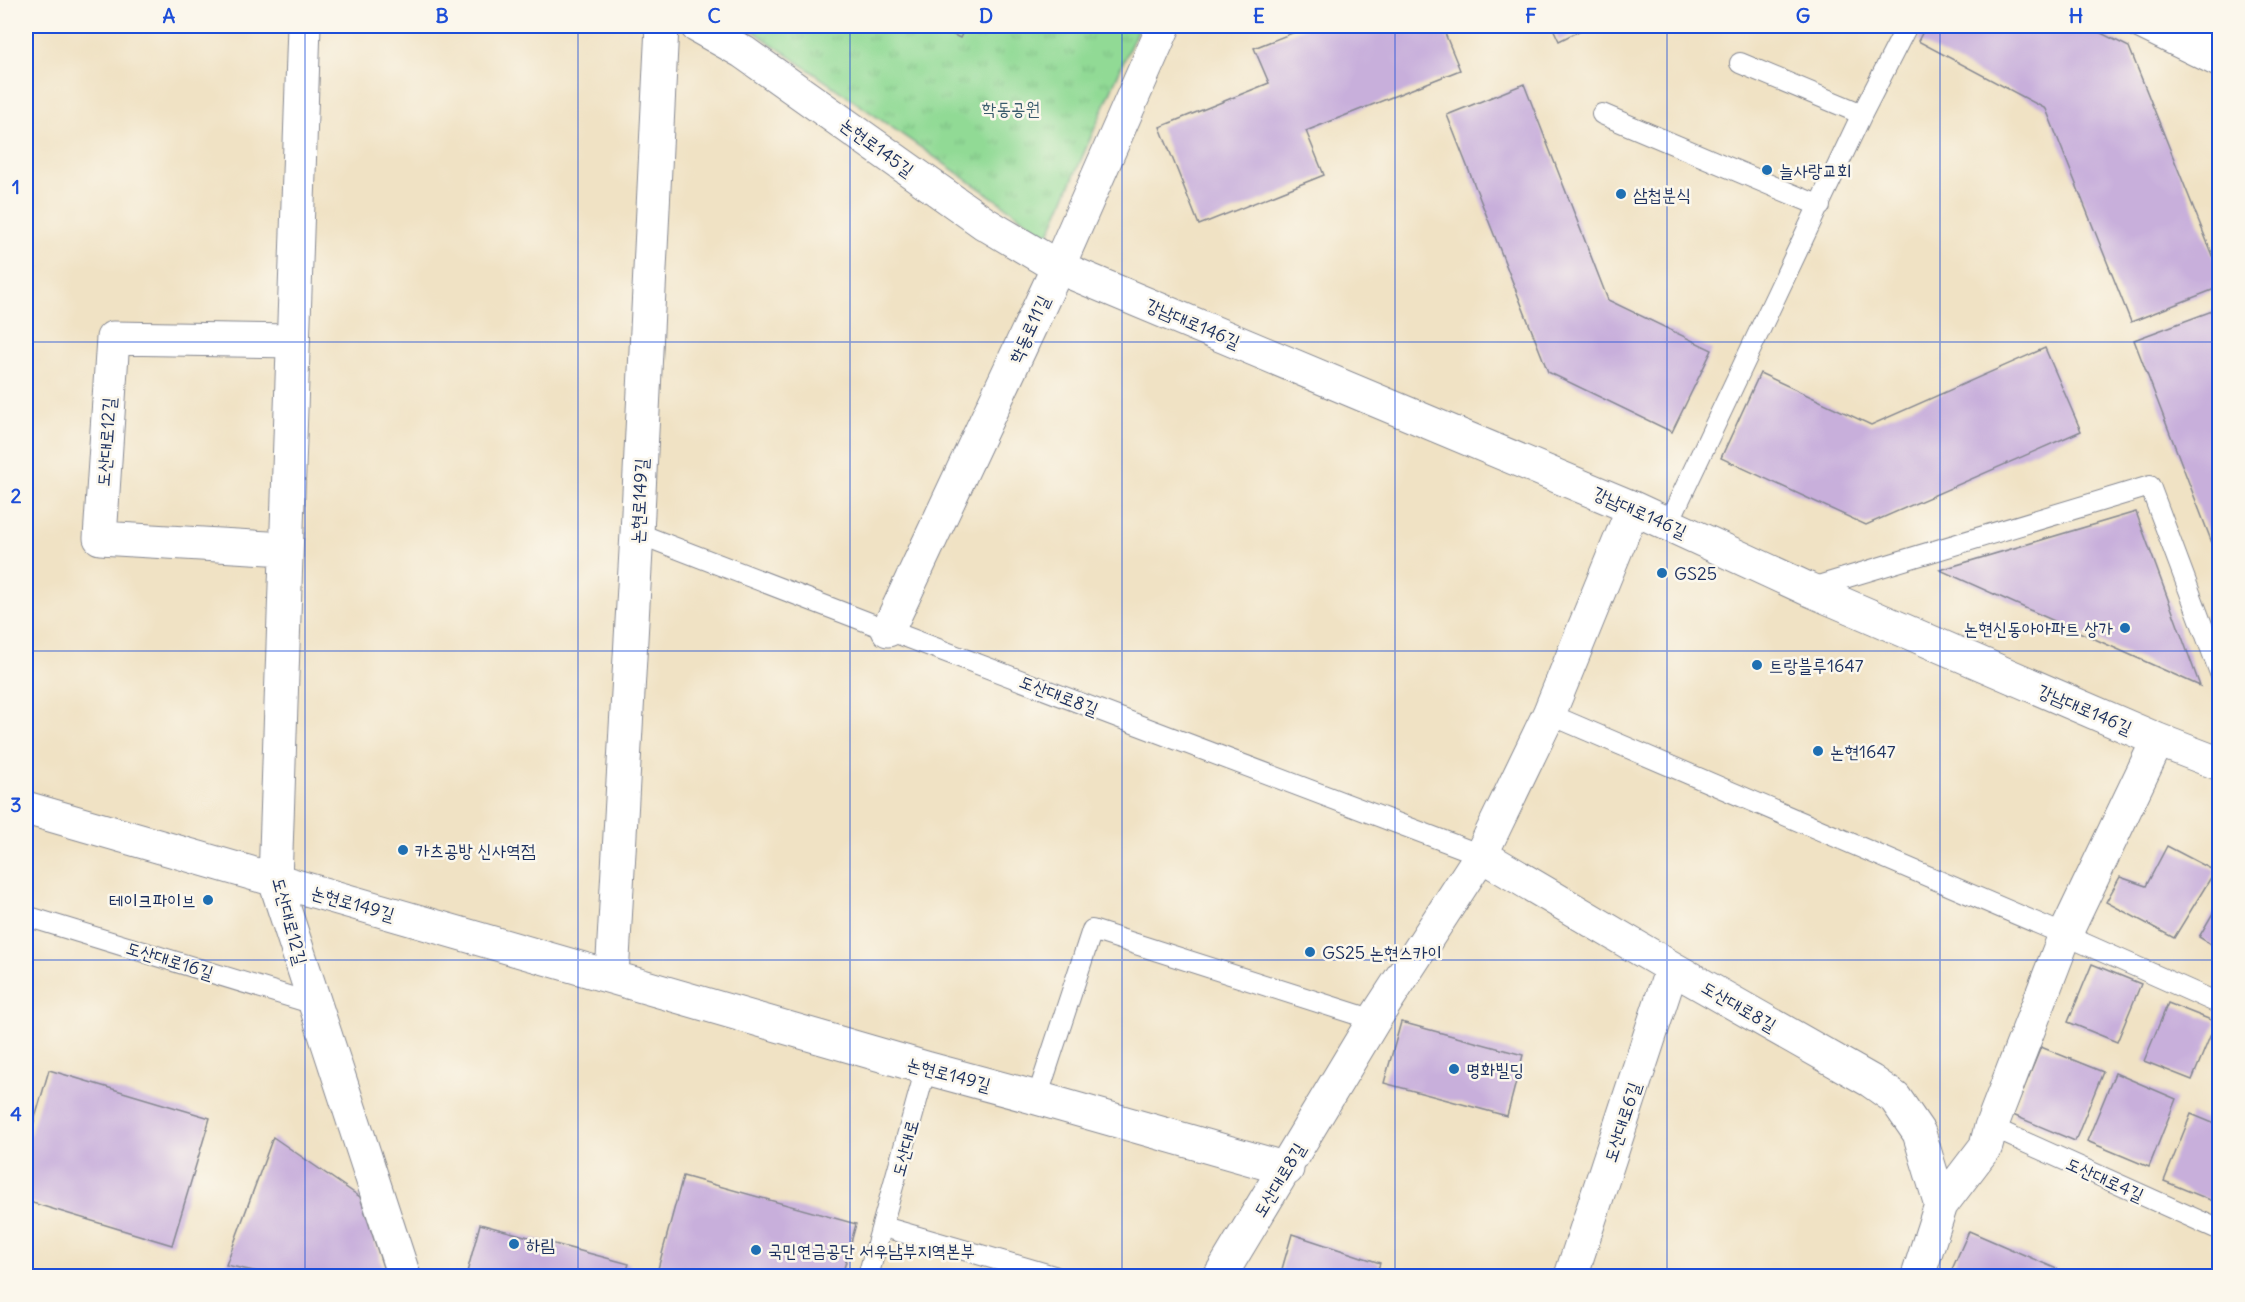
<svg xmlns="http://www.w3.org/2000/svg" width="2245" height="1302" font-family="Delius,'Poor Story',sans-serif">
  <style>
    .park { fill: url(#park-tufts); stroke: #56847a; stroke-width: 1.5 }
    .building { fill: #c8afdb }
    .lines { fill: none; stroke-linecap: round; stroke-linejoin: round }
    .lane-casing { stroke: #868891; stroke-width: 22 }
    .street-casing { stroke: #868891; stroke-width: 35 }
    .lane { stroke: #fff; stroke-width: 20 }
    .street { stroke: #fff; stroke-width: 33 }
    .grid { fill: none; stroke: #1d4ed8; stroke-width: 1.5; stroke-opacity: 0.55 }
    .poi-dot { fill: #1f6fb2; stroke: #fbf7ec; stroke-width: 2 }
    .labels { text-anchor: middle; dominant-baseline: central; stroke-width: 5; stroke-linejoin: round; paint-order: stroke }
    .park-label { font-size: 18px; fill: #385a6c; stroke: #fbf7ec }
    .street-label { font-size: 18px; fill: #1b2f5e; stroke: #fbf7ec }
    .poi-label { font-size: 18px; fill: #1b2f5e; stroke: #fbf7ec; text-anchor: start }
    .neatline { fill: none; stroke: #1d4ed8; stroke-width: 2 }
    .grid-label { font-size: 20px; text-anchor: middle; font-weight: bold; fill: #1d4ed8 }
  </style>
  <defs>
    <pattern id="park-tufts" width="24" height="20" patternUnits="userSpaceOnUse" patternTransform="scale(1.5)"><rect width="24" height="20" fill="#91da95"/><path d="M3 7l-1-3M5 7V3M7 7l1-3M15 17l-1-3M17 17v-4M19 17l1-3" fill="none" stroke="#7cbb83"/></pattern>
  </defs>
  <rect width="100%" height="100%" fill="#fbf7ec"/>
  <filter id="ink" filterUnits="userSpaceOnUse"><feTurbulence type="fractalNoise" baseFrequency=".0167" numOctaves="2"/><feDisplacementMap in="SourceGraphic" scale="12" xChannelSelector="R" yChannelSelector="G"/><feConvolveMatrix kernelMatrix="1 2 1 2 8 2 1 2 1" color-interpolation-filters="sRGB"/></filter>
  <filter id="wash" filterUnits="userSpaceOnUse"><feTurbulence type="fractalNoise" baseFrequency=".008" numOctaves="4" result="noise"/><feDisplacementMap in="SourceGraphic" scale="24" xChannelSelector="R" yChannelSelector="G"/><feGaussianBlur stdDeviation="1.35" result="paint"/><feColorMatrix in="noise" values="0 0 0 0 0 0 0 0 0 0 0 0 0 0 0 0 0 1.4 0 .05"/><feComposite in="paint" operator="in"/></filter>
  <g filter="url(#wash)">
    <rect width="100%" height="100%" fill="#f0e2c4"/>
    <!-- park -->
    <path class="park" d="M746,26H1139L1048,236Z"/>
    <g id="blocks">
      <!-- building -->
      <path class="building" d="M935,26H966L960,38Z
        M1310,26H1442L1460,70L1306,131L1324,175L1199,225L1160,127L1269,83L1254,48Z
        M1552,26H1589L1559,41Z
        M1926,26H2087L2129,47L2220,274V287L2131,322L2046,109L1918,41Z
        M1524,84L1608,300L1712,350L1672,432L1548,372L1447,115Z
        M2220,308V561H2219L2134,340Z
        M2045,348L2081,431L1866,525L1721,458L1760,373L1871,425Z
        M2136,512L2200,686L1940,570Z
        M2167,846L2215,871L2174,938L2106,902L2120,877L2146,886Z
        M2220,901V950L2199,937Z
        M2092,964L2141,984L2117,1042L2068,1022Z
        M2168,1003L2216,1022L2192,1080L2144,1061Z
        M1401,1022L1523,1055L1507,1116L1384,1083Z
        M2041,1047L2103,1072L2075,1141L2013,1115Z
        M49,1070L210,1118L172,1245L26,1201V1149Z
        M2115,1073L2176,1099L2149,1167L2087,1141Z
        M2191,1114L2220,1126V1204L2164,1181Z
        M273,1137L360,1197L386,1276H276L226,1265Z
        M683,1176L856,1224L842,1276H656Z
        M480,1224L629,1264L625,1276H466Z
        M1969,1231L2073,1276H1949Z
        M1292,1234L1380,1263L1376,1276H1280Z"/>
    </g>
  </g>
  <g filter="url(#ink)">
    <use href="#blocks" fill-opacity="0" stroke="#868891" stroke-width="1.5"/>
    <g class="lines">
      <!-- lane casing -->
      <g class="lane-casing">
        <path id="lane" d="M2134,26L2220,68
          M1602,114L1820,206
          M1862,114L1907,26
          M1668,524L1862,114L1740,63
          M637,533L888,630L1481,855
          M1808,589L2150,486L2220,673
          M1549,714L2065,935L2220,1004
          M26,916L314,1004
          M1037,1098L1092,930L1374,1020
          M1991,1127L2220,1230
          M884,1227L1054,1276
          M868,1276L926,1068"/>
      </g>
      <!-- street casing -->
      <g class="street-casing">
        <path id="street" d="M304,26L275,881L404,1276
          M697,26L743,52L984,223L1058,267L1633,508L1808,589L2158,740L2220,764
          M2189,26L2220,42
          M286,549L100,538L113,338L293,341
          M888,630L1058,267L1164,26
          M26,808L926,1068L1037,1098L1287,1169
          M1481,855L1672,968L1871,1081L1895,1098L1919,1133L1941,1205
          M612,976L637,533L662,26
          M1220,1276L1374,1020L1481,855L1549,714L1633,508
          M1571,1276L1672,968
          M1918,1276L1941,1205L1986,1146L1991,1127L2065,935L2158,740"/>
      </g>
      <!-- lane -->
      <use href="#lane" class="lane"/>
      <!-- street -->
      <use href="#street" class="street"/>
    </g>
  </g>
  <!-- grid -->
  <path class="grid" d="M305,26V1276M578,26V1276M850,26V1276M1122,26V1276M1395,26V1276M1667,26V1276M1940,26V1276M26,342H2220M26,651H2220M26,960H2220"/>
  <!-- markers -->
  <g class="poi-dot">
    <circle cx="1767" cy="170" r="6"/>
    <circle cx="1621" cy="194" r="6"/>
    <circle cx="1662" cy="573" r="6"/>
    <circle cx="2125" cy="628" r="6"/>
    <circle cx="1757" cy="665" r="6"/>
    <circle cx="1818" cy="751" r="6"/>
    <circle cx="403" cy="850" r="6"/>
    <circle cx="208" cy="900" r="6"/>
    <circle cx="1310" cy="952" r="6"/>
    <circle cx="1454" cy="1069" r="6"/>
    <circle cx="514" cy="1244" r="6"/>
    <circle cx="756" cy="1250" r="6"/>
  </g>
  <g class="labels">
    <!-- park labels -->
    <g class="park-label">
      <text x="1011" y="108">학동공원</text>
    </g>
    <!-- street labels -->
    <g class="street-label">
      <text transform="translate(877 147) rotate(36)">논현로145길</text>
      <text transform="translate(1193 323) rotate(23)">강남대로146길</text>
      <text transform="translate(1029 329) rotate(-65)">학동로11길</text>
      <text transform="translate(106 442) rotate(-86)">도산대로12길</text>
      <text transform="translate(639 501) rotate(-87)">논현로149길</text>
      <text transform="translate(1640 512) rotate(24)">강남대로146길</text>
      <text transform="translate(1059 695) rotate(21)">도산대로8길</text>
      <text transform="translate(2085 709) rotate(23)">강남대로146길</text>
      <text transform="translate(353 903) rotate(16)">논현로149길</text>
      <text transform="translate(290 921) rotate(75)">도산대로12길</text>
      <text transform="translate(170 960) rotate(17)">도산대로16길</text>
      <text transform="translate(1739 1006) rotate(30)">도산대로8길</text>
      <text transform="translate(949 1074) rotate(15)">논현로149길</text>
      <text transform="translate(1622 1122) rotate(-72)">도산대로6길</text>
      <text transform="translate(905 1148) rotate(-75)">도산대로</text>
      <text transform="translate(2105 1179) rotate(24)">도산대로4길</text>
      <text transform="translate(1279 1180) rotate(-59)">도산대로8길</text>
    </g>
    <!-- poi labels -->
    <g class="poi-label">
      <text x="1779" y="170">늘사랑교회</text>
      <text x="1633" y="194">삼첩분식</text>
      <text x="1674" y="573">GS25</text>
      <text x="2113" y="628" text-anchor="end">논현신동아아파트 상가</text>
      <text x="1769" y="665">트랑블루1647</text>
      <text x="1830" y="751">논현1647</text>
      <text x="415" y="850">카츠공방 신사역점</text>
      <text x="196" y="900" text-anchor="end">테이크파이브</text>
      <text x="1322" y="952">GS25 논현스카이</text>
      <text x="1466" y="1069">명화빌딩</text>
      <text x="526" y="1244">하림</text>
      <text x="768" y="1250">국민연금공단 서우남부지역본부</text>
    </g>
  </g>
  <!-- margin -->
  <rect width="2245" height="1302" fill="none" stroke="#fbf7ec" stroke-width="66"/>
  <rect x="33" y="33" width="2179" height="1236" class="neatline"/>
  <g class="grid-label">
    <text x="169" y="23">A</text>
    <text x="442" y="23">B</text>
    <text x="714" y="23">C</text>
    <text x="986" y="23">D</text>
    <text x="1259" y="23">E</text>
    <text x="1531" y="23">F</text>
    <text x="1803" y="23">G</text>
    <text x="2076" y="23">H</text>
    <text x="16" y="194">1</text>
    <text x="16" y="503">2</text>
    <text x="16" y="812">3</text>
    <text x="16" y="1121">4</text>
  </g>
</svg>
